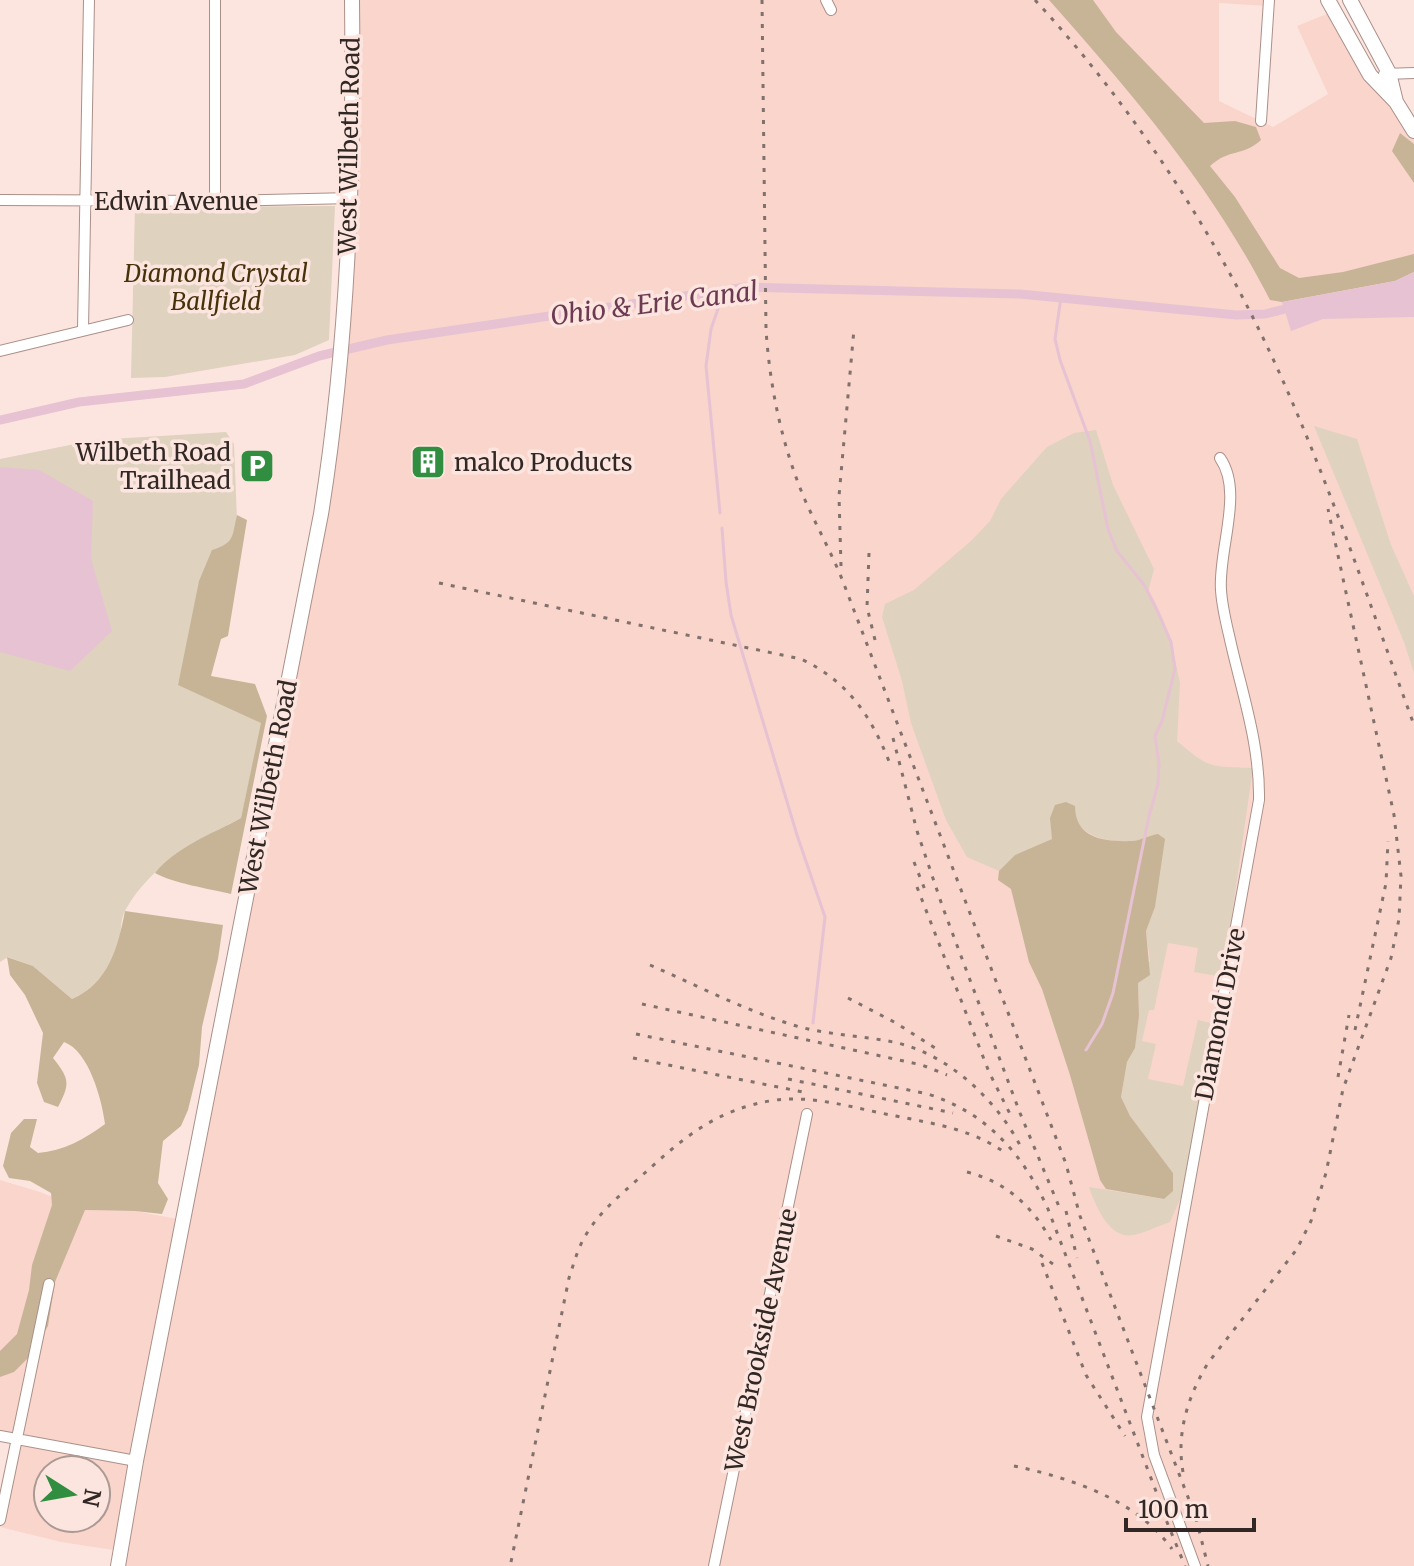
<svg xmlns="http://www.w3.org/2000/svg" width="1414" height="1566" font-family="Merriweather,serif">
  <style>
    .built { fill: #fad5cc; fill-rule: evenodd }
    .green { fill: #dfd2bf }
    .forest { fill: #c7b496 }
    .water { fill: #e7c2d2 }
    .lines { fill: none; stroke-linecap: round; stroke-linejoin: round }
    .stream { stroke: #e7c2d2; stroke-width: 3 }
    .canal { stroke: #e7c2d2; stroke-width: 9 }
    .minor-casing { stroke: #aa9089; stroke-width: 12 }
    .secondary-casing { stroke: #aa9089; stroke-width: 16 }
    .minor { stroke: #fff; stroke-width: 10 }
    .secondary { stroke: #fff; stroke-width: 14 }
    .rail { stroke: #81716d; stroke-width: 3; stroke-dasharray: 4 8; stroke-linecap: butt }
    .labels { text-anchor: middle; dominant-baseline: central; stroke-width: 7; stroke-linejoin: round; paint-order: stroke }
    .street-label { font-size: 24px; fill: #312724; stroke: #fde5df }
    .park-label { font-size: 24px; font-style: italic; fill: #46320a; stroke: #fde5df }
    .poi-label { font-size: 24px; fill: #312724; stroke: #fde5df; text-anchor: end }
    .water-label { font-size: 26px; font-style: italic; fill: #6c3b53; stroke: #fde5df }
  </style>
  <rect width="100%" height="100%" fill="#fde5df"/>
  <!-- built -->
  <path class="built" d="M352,0H1266V6L1219,3V101L1273,127L1328,94L1297,26L1329,13L1414,132V1566H118L120,1551L61,1542L0,1527L16,1440L0,1436V1180L40,1192L85,1210L135,1211L183,1220L339,380ZM48,1470H96V1518H48Z"/>
  <!-- green -->
  <path class="green" d="M335,206L329,340L295,355L165,377L131,378L135,207Z
    M1314,426L1357,439L1391,545L1414,596V673L1404,642Z
    M1096,430L1113,485L1154,569L1148,592L1171,642L1180,683L1177,741C1211,770 1210,766 1253,768L1223,977L1194,972L1198,948L1168,943L1154,1010H1149L1142,1041L1156,1044L1148,1079L1183,1086L1198,1020L1215,1024L1181,1197L1170,1222C1158,1226 1145,1233 1133,1235C1109,1240 1095,1204 1089,1187L1163,1199L1173,1173L1130,1116L1121,1097L1127,1062L1135,1048L1139,1016L1138,983L1150,961L1146,931L1155,907L1158,834C1150,835 1141,840 1133,841C1110,842 1087,839 1075,819L1052,839L1015,855L999,871L967,857L946,820L911,723L902,681L882,617L885,604L914,590L972,540L990,521L1001,499L1047,447L1074,433Z
    M226,432L234,444L237,520L232,540L225,546L178,684L262,723L241,818C197,840 151,865 126,909C121,917 121,929 120,939C114,966 96,988 72,999L33,966L8,957L0,962V459L95,440Z"/>
  <!-- forest -->
  <path class="forest" d="M1049,0H1093L1116,32L1204,123L1235,121L1256,127L1261,140C1242,157 1230,148 1210,166L1235,197L1280,268L1299,278L1343,272L1414,254V272L1395,281L1282,302L1270,300C1211,185 1134,96 1049,0Z
    M1400,133L1414,144V183L1392,151Z
    M237,515L247,520L228,636L221,639L211,676L255,684L267,716L231,894C210,889 172,883 155,873C176,847 212,834 241,818L261,723L178,685L199,581L212,550C235,543 232,536 237,515Z
    M1066,802L1075,806C1075,839 1105,842 1133,841C1141,840 1150,835 1158,834L1165,839L1155,907L1146,931L1150,975L1138,983L1139,1016L1135,1048L1127,1062L1121,1097L1130,1116L1173,1173V1191L1164,1199L1106,1189L1100,1180L1070,1075L1042,989L1029,962L1011,889L998,880L999,871L1015,855L1052,839L1050,818L1055,805Z
    M125,911L223,925L218,959L202,1027L199,1065L188,1110L181,1126L163,1141L158,1183L168,1199L162,1214L135,1211L85,1210L55,1282L48,1326L29,1357L14,1372L0,1377V1351L17,1334L29,1290L32,1265L52,1205L51,1193L30,1181L9,1178L3,1166L11,1133L24,1119H37L30,1147L38,1153C63,1151 85,1139 105,1124C102,1100 89,1051 64,1042L53,1058C70,1079 70,1084 58,1107L44,1102L37,1083L43,1033L25,995L10,975L7,957L33,966L72,999C109,983 118,947 125,911Z"/>
  <!-- water -->
  <path class="water" d="M1414,272V317L1323,319L1291,331L1282,302L1395,281Z
    M0,467L39,470L93,501L91,559L112,631L70,671L0,652Z"/>
  <g class="lines">
    <!-- stream -->
    <path class="stream" d="M719,291V306L711,329L706,366L720,513
      M1061,297L1055,339L1060,360L1090,441L1108,529L1117,551L1145,586L1158,612L1171,642L1175,669L1162,721L1155,736L1159,764L1158,784L1149,816L1113,993L1102,1024L1086,1050
      M722,528L726,582L731,615L797,835L825,917L813,1023"/>
    <!-- canal -->
    <path class="canal" d="M0,420L79,402L244,384L319,356L387,340L746,287L1020,294L1236,315L1265,314L1293,307"/>
    <!-- minor casing -->
    <g class="minor-casing">
      <path id="minor" d="M826,0L831,10
        M1384,74L1414,73
        M1261,121L1269,0
        M0,200L215,201L352,198
        M215,201V0
        M83,329L89,0
        M0,351L128,320
        M0,1436L136,1461
        M0,1520L49,1284
        M714,1566L807,1114
        M1195,1566L1154,1455L1147,1417L1259,800C1260,746 1243,696 1231,644C1227,626 1222,608 1221,590C1218,550 1244,492 1220,458"/>
    </g>
    <!-- secondary casing -->
    <g class="secondary-casing">
      <path id="secondary" d="M1328,0L1370,75L1395,101
        M1350,0L1389,73L1396,102L1414,131
        M118,1566L136,1461L321,514C348,344 354,172 352,0"/>
    </g>
    <!-- minor -->
    <use href="#minor" class="minor"/>
    <!-- secondary -->
    <use href="#secondary" class="secondary"/>
    <!-- rail -->
    <path class="rail" d="M762,0L766,330C770,388 782,446 805,500C817,527 831,552 842,579L1066,1164L1080,1216L1196,1518L1208,1566
      M1035,0C1139,113 1226,250 1287,390C1335,500 1373,613 1414,725
      M869,553L867,607L875,640
      M841,566L839,496L854,329
      M439,583L801,659C848,681 872,717 890,764
      M893,738L917,831L943,908L1020,1113L1060,1209
      M914,862L927,895
      M917,887L989,1072L1011,1116
      M650,965C696,985 742,1009 790,1024C823,1035 859,1035 893,1042C947,1053 996,1099 1021,1147
      M848,998L896,1023L935,1048
      M642,1004L922,1065L947,1075
      M1355,1030L1386,883L1388,841
      M636,1034L928,1094C987,1113 1023,1154 1048,1209L1167,1520
      M633,1058L803,1092
      M1338,1077L1349,1015
      M788,1079L953,1113
      M967,1172C1006,1182 1031,1205 1051,1240
      M1066,1211L1077,1258
      M996,1236L1032,1249L1053,1264
      M1042,1263L1086,1375L1125,1436
      M1014,1466C1071,1478 1137,1500 1172,1549
      M1183,1472C1176,1433 1188,1396 1208,1363L1297,1249L1311,1221L1326,1173L1343,1089L1391,958L1399,919L1401,876L1394,815L1328,509
      M1162,1510L1185,1566
      M511,1562L569,1278C574,1263 578,1247 587,1233C600,1212 618,1197 637,1180C681,1140 714,1109 776,1100C815,1095 857,1109 896,1116C935,1124 971,1129 1004,1152"/>
  </g>
  <!-- icons -->
  <defs>
    <g id="building-square" transform="scale(1.8)"><rect x="-9" y="-9" width="18" height="18" rx="4" fill="#318d3f" stroke="#fde5df"/><path d="M-4-6H4V6H1V3H-1V6H-4ZM-2.5-4.3h1.7v1.8h-1.7ZM.8-4.3h1.7v1.8H.8ZM-2.5-1h1.7V.8h-1.7ZM.8-1h1.7V.8H.8Z" fill="#fff"/></g>
    <g id="parking-square" transform="scale(1.8)"><rect x="-9" y="-9" width="18" height="18" rx="4" fill="#318d3f" stroke="#fde5df"/><path d="M-3.5-5.5H1a3.5 3.5 0 0 1 0 7H-1V5.5H-3.5ZM-1-3.4V-.6H.8a1.4 1.4 0 0 0 0-2.8Z" fill="#fff"/></g>
  </defs>
  <g fill-rule="evenodd">
    <use href="#building-square" x="428" y="462"/>
    <use href="#parking-square" x="257" y="466"/>
  </g>
  <g class="labels">
    <!-- street labels -->
    <g class="street-label">
      <text transform="translate(349 146) rotate(-89)">West Wilbeth Road</text>
      <text x="176" y="201">Edwin Avenue</text>
      <text transform="translate(268 787) rotate(-79)">West Wilbeth Road</text>
      <text transform="translate(1220 1014) rotate(-79)">Diamond Drive</text>
      <text transform="translate(761 1340) rotate(-78)">West Brookside Avenue</text>
    </g>
    <!-- park labels -->
    <g class="park-label">
      <text x="216" y="273">Diamond Crystal<tspan x="216" dy="28">Ballfield</tspan></text>
    </g>
    <!-- poi labels -->
    <g class="poi-label">
      <text x="231" y="452">Wilbeth Road<tspan x="231" dy="28">Trailhead</tspan></text>
      <text x="454" y="462" text-anchor="start">malco Products</text>
    </g>
    <!-- water labels -->
    <g class="water-label">
      <text transform="translate(654 303) rotate(-7)">Ohio &amp; Erie Canal</text>
    </g>
  </g>
  <!-- north arrow -->
  <g transform="translate(72 1494) rotate(101)"><circle r="38" fill="#fde5df" stroke="#ab9994" stroke-width="2"/>
  <path d="M0-6L14 30L0 20L-14 30Z" fill="#318d3f"/>
  <text y="-12" font-size="22" font-weight="bold" text-anchor="middle" fill="#312724">N</text>
  </g>
  <!-- scale -->
  <path d="M1126 1518v12h128v-12" fill="none" stroke="#312724" stroke-width="4"/>
  <text x="1138" y="1518" font-size="24" fill="#312724" stroke="#fde5df" stroke-width="6" paint-order="stroke">100 m</text>
</svg>
